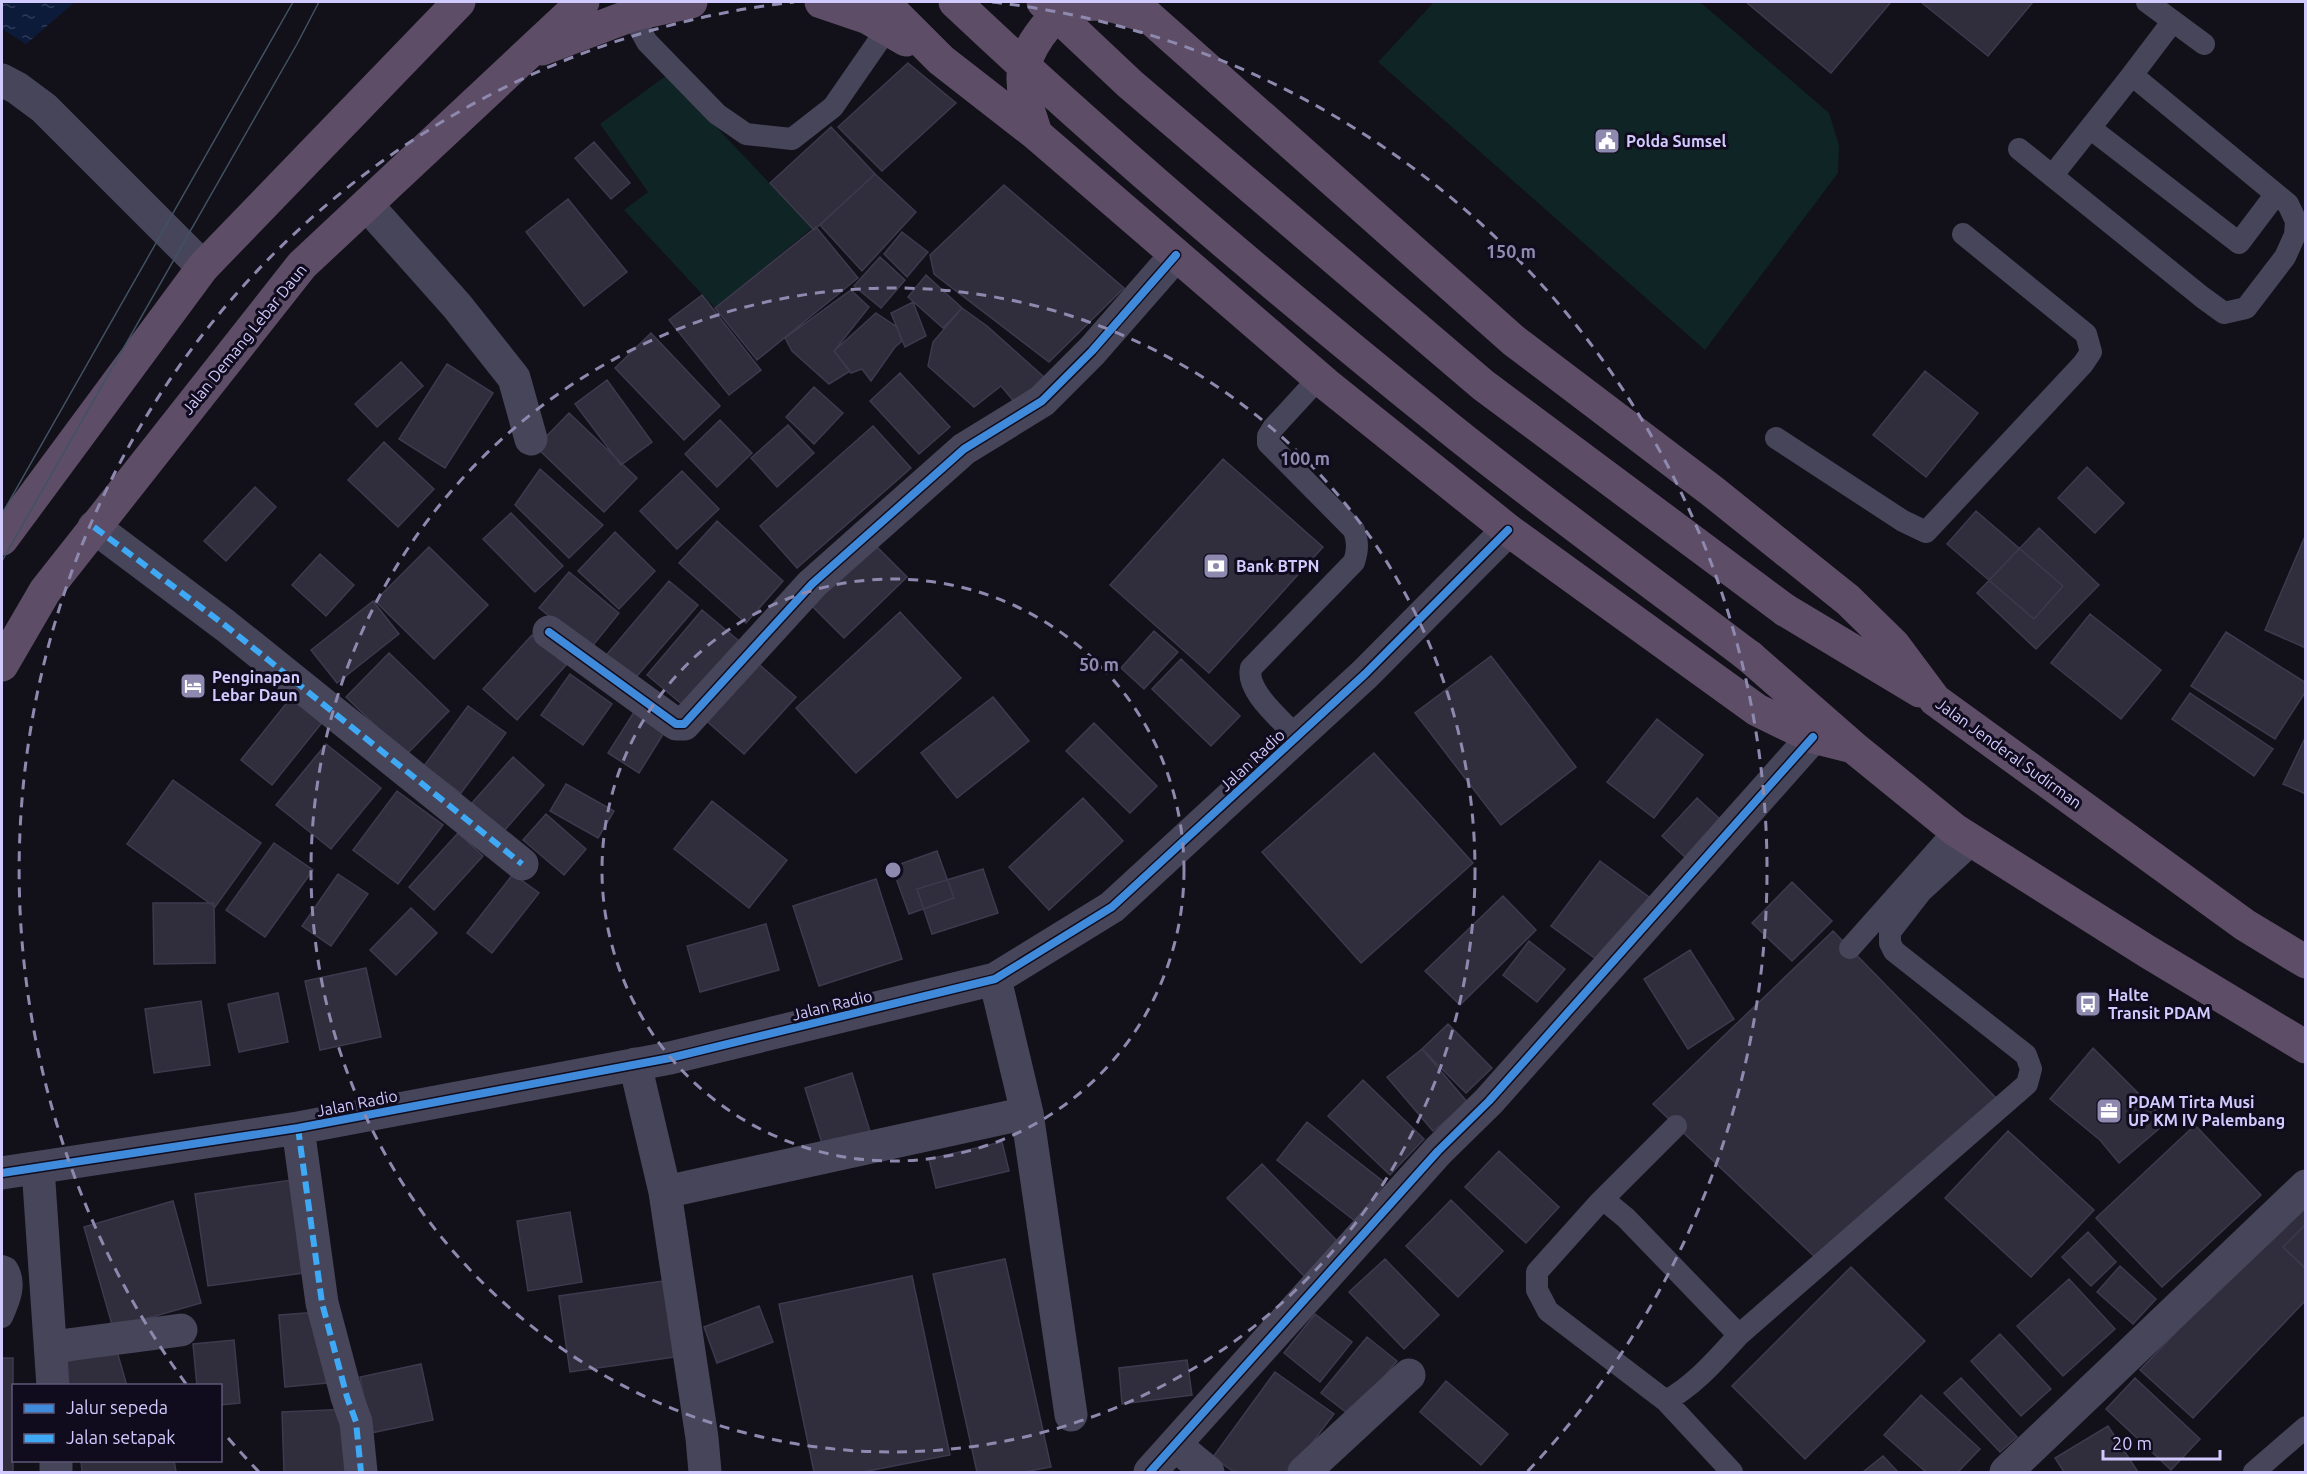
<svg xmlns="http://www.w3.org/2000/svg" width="2307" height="1474" font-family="Ubuntu,sans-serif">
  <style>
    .green { fill: #0f2425 }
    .water { fill: url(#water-ripples) }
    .building { fill: #302d3c; stroke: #3e3a4e; stroke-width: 1.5 }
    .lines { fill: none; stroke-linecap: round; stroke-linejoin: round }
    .service { stroke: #47455a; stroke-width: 22 }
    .minor { stroke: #47455a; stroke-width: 33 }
    .trunk { stroke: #5e4d67; stroke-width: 33 }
    .tram { stroke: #405263; stroke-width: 1.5 }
    .trunk-bridge { stroke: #5e4d67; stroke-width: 33 }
    .quiet { stroke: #3fa9f5; stroke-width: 6; stroke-dasharray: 12 6; stroke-linecap: butt }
    .cycleway-casing { stroke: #100c1d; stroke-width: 11 }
    .cycleway { stroke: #408adc; stroke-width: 8 }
    .ring { fill: none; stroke: #8e89ae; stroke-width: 3; stroke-dasharray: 10 8 }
    .labels { text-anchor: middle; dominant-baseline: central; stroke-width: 6; stroke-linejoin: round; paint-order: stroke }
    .poi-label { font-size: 16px; font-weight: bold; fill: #d1cafe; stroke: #100c1d; text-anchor: start }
    .street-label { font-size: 16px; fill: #d1cafe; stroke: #100c1d }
    .centre { fill: #8e89ae; stroke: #100c1d; stroke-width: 3 }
    .ring-label { font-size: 18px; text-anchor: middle; font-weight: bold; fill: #8e89ae; stroke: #100c1d; stroke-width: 6; stroke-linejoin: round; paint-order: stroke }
  </style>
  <defs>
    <pattern id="water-ripples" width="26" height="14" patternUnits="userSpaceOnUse" patternTransform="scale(1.5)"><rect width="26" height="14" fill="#0d1b3a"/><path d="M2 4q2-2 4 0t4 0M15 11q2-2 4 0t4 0" fill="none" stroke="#2f3b58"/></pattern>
  </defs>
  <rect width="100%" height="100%" fill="#121019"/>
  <!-- green -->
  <path class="green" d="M1434,2H1700L1829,113L1839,145L1838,173L1705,350L1378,62Z
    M667,75L812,228L715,308L624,210L648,192L600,124Z"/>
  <!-- water -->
  <path class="water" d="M2,2H75L26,44L2,29Z"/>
  <!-- building -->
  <path class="building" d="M1746,2H1891L1831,73Z
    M1921,2H2033L1988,56Z
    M908,63L956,103L882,171L838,127Z
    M831,127L875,174L814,230L770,183Z
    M594,142L630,183L611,199L575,158Z
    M875,174L916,212L862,271L820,225Z
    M1004,185L1124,288L1049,362L934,274L930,255Z
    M568,199L627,272L584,306L526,232Z
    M816,227L858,278L757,360L715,308Z
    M902,232L928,252L907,277L884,254Z
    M880,257L905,280L881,308L854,286Z
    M926,275L962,308L943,328L908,297Z
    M851,290L869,307L834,351L850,371L829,384L792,351L785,338Z
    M702,295L761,370L729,395L669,320Z
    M913,302L926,336L905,347L891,313Z
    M962,308L987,326L1044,377L1018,406L1001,386L974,407L928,366L933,342Z
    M876,313L897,327L902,341L895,347L871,381L862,369L851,373L834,351Z
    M651,333L720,406L684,440L615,368Z
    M401,362L423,386L377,427L355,404Z
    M447,364L493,393L445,468L399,439Z
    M1925,371L1978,413L1926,477L1873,435Z
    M900,373L950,427L919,454L870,401Z
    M607,380L652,442L621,465L575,404Z
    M814,387L843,413L814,444L786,417Z
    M569,413L637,478L604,512L536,447Z
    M720,420L752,453L717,487L685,454Z
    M788,425L814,453L777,487L751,458Z
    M873,426L911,468L797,568L760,526Z
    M384,442L434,489L398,527L348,480Z
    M1223,459L1323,547L1209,673L1110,585Z
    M2087,467L2124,503L2095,533L2058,498Z
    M540,469L603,525L569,558L515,505Z
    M682,471L719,509L677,549L640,511Z
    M255,487L276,507L226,561L204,541Z
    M1976,511L2063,586L2034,619L1947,544Z
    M511,513L563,566L535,592L483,539Z
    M717,521L783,581L746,623L679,563Z
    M2039,528L2099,585L2036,649L1977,593Z
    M615,532L655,571L619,609L578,571Z
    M2306,534V648L2265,630Z
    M871,541L907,577L844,638L808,602Z
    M429,547L488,605L434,659L375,601Z
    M320,554L354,585L326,616L292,585Z
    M569,572L619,613L590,649L539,608Z
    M669,581L698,605L631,683L603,659Z
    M373,601L399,634L337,683L311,650Z
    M702,610L744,645L690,711L647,675Z
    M900,612L961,678L856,773L796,708Z
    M2090,614L2161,670L2121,719L2051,663Z
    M1154,631L1178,652L1144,689L1121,668Z
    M2226,632L2306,683V691L2275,739L2191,686Z
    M532,635L566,665L517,720L483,689Z
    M389,653L449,711L406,755L346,697Z
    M1491,656L1576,767L1501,825L1415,713Z
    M753,659L796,697L744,754L702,717Z
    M1181,659L1240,716L1211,746L1152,689Z
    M570,674L612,704L583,745L541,715Z
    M2190,693L2273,749L2254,776L2172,719Z
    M293,695L324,720L272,785L241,760Z
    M993,697L1029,741L957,798L921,753Z
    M468,706L506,733L461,793L424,766Z
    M636,709L667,728L639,773L608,753Z
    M1657,719L1703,755L1654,818L1607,782Z
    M1094,723L1157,786L1130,813L1066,751Z
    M2306,736V794L2283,784Z
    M326,744L381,788L331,849L276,805Z
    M1374,753L1473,863L1361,963L1262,852Z
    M513,757L544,785L504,831L472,803Z
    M173,780L261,843L215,907L127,844Z
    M566,784L614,811L598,838L550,811Z
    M397,791L443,825L398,884L353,850Z
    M1083,798L1123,841L1049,910L1009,867Z
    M1697,798L1721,820L1686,858L1662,836Z
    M712,801L787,860L749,908L674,849Z
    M546,814L586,849L564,875L523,840Z
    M458,833L483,856L434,910L409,887Z
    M274,843L313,870L265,937L226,910Z
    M937,851L954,898L909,914L892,867Z
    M1600,861L1653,900L1604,965L1551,926Z
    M983,869L998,913L932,934L917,889Z
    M338,874L368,894L331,946L302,926Z
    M513,874L539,893L492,953L467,933Z
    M876,879L902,959L819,986L793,906Z
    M1792,882L1832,921L1792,961L1752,923Z
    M1503,896L1536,930L1460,1005L1425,971Z
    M153,903H214L215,963L154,964Z
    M411,908L437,933L396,975L370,950Z
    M766,924L779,970L700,992L687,946Z
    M1833,931L2000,1102L1815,1257L1653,1104Z
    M1529,941L1565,969L1537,1002L1503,975Z
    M1690,950L1734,1019L1688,1049L1644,979Z
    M366,968L381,1037L320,1050L305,981Z
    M278,993L288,1042L239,1052L228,1004Z
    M201,1001L210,1065L154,1073L145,1009Z
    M1448,1024L1492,1068L1466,1093L1422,1049Z
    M2093,1048L2167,1122L2119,1163L2100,1140L2050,1099Z
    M1422,1049L1468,1103L1433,1131L1387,1077Z
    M852,1073L872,1138L825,1153L805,1088Z
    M1363,1080L1424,1139L1390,1175L1328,1116Z
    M1307,1122L1385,1183L1355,1221L1277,1160Z
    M2195,1125L2261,1195L2162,1287L2096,1218Z
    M2008,1131L2094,1210L2031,1277L1945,1198Z
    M1002,1142L1009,1171L936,1188L929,1159Z
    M1499,1151L1559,1207L1526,1243L1465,1187Z
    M1262,1164L1342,1246L1308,1280L1227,1198Z
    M305,1178L318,1271L208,1286L195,1194Z
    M2306,1196V1300L2193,1418L2140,1370Z
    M1451,1200L1503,1251L1458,1297L1406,1246Z
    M173,1201L201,1303L113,1328L84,1227Z
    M570,1212L582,1282L528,1291L517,1221Z
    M2306,1224V1269L2283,1247Z
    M2088,1232L2116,1262L2091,1286L2062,1257Z
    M1005,1259L1051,1467L1024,1472H977L933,1274Z
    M1385,1259L1439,1315L1404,1349L1349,1292Z
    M2120,1266L2156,1299L2133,1324L2097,1292Z
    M1851,1267L1925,1341L1805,1459L1732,1386Z
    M912,1276L950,1455L863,1472H814L779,1304Z
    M2069,1279L2115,1329L2063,1376L2017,1326Z
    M663,1281L674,1357L570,1372L559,1296Z
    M759,1306L773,1342L717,1363L704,1327Z
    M333,1311L338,1382L285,1387L279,1315Z
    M1315,1314L1352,1342L1320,1382L1284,1353Z
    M2000,1334L2051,1389L2021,1416L1971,1361Z
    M1367,1337L1397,1361L1352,1417L1321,1393Z
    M234,1340L240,1403L220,1405V1386H197L193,1344Z
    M116,1348L127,1386H61L55,1365Z
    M2,1358H13V1472H2Z
    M1187,1360L1192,1395L1122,1404L1119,1368Z
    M421,1364L433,1420L371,1433L360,1377Z
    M1275,1372L1334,1414L1290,1472H1234L1213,1457Z
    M1961,1378L2017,1437L2000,1452L1944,1393Z
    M2135,1378L2200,1439L2171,1470L2106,1409Z
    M1446,1381L1508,1434L1481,1465L1420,1412Z
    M1921,1395L1980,1449L1958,1472H1926L1884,1435Z
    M351,1409L353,1472H284L282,1412Z
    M2108,1426L2138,1472H2064L2055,1458Z
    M1883,1456L1898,1472H1863Z
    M81,1460H174L176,1472H82Z"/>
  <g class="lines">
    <!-- service -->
    <path class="service" d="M2147,2L2204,44
      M632,15L647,42L717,114L746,134L792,139L833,107L887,29
      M2132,75L2173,21
      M2090,128L2239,243L2276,194
      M2019,149L2202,297L2224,313L2246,308L2285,257L2295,235L2296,221L2288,204L2132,75L2052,176
      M1776,438L1903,521L1926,532L2083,364L2091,352L2086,334L1963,234
      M1297,737C1282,720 1245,691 1251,668L1354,562C1358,550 1358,542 1354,530L1268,443V436L1273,428L1319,378
      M1850,948L1955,830
      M1676,1126L1598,1204L1537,1272V1290L1548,1311L1666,1401C1696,1384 1716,1360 1739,1335L2027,1084L2031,1069L2026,1055L1894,951L1890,943V932L1921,892L1974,843
      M1603,1199L1626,1218L1739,1335
      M2,1266L7,1268C17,1284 9,1301 2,1317
      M1666,1401L1732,1472
      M2254,1472L2306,1427"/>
    <!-- minor -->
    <path class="minor" d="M2,80L17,88L44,108L203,267
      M367,205L457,306L514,378L531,439
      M94,527L226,626L522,864
      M549,632L676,724H684L812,584L964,449L1042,401L1092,351L1176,255
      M995,979L1027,1113L1071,1415
      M635,1064L665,1192L702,1438L705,1472
      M298,1128L322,1303L347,1397L356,1422L361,1472
      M38,1168L53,1386
      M2,1173L298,1128L670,1058L995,979L1112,907L1365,674L1508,530
      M665,1192L1027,1113
      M52,1347L181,1330
      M1175,1445L1208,1472
      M56,1460V1472
      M1150,1472L1438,1151L1489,1101L1813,737
      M1304,1472L1409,1375
      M2006,1472L2306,1186"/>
    <!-- trunk -->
    <path class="trunk" d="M821,2L868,18L906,40
      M883,2L941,60L1036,134L1326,384L1508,530L1757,710L1813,737L1853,747
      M1132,2L1513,340L1712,491L1848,600L1894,645L1935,700L2245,925L2306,962
      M542,49L632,15L691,2
      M1036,134C1031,116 1022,96 1023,76C1023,53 1050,14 1072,7C1080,5 1091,4 1100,4C1116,5 1133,13 1149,17
      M2,539L203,267L459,2
      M1785,610L1920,691
      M1750,657L1853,747L1955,830L2148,952L2306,1047
      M2,665L45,591L302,265L583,2"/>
    <!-- tram -->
    <path class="tram" d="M2,514L293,2
      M2,561L297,44L319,2"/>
    <!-- trunk-bridge -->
    <path class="trunk-bridge" d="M955,2C1113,151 1280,292 1449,428C1547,507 1650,581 1750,657
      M1043,2L1130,84L1483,385L1785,610"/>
    <!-- quiet -->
    <path class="quiet" d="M94,527L226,626L522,864
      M298,1128L322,1303L347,1397L356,1422L361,1472"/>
    <!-- cycleway casing -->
    <g class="cycleway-casing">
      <path id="cycleway" d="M549,632L676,724H684L812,584L964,449L1042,401L1092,351L1176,255
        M2,1173L298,1128L670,1058L995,979L1112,907L1365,674L1508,530
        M1150,1472L1438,1151L1489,1101L1813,737"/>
    </g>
    <!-- cycleway -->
    <use href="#cycleway" class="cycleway"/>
  </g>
  <!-- distance rings -->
  <g class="ring">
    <circle cx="893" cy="870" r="291"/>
    <circle cx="893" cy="870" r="582"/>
    <path d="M259 1472A874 874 0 0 1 223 1432M186 1384A874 874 0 0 1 794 2M992 2A874 874 0 0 1 1527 1472"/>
  </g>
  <!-- icons -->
  <defs>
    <g id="civic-square" transform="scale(1.35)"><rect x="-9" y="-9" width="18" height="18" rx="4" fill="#8e89ae" stroke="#100c1d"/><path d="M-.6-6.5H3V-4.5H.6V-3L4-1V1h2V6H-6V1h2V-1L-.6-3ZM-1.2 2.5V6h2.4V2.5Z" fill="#fff"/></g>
    <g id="bank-square" transform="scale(1.35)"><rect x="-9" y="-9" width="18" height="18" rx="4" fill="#8e89ae" stroke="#100c1d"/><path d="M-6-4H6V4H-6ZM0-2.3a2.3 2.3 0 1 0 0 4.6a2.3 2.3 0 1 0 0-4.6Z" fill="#fff"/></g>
    <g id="hotel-square" transform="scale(1.35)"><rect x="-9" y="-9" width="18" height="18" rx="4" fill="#8e89ae" stroke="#100c1d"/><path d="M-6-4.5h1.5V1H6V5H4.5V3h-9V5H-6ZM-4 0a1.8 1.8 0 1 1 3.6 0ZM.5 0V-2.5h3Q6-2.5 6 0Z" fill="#fff"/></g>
    <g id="bus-square" transform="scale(1.35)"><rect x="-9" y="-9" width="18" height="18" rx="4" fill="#8e89ae" stroke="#100c1d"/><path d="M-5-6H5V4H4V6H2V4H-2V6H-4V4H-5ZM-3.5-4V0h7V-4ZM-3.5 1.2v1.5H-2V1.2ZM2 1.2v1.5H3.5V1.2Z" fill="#fff"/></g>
    <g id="office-square" transform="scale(1.35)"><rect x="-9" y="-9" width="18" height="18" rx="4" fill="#8e89ae" stroke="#100c1d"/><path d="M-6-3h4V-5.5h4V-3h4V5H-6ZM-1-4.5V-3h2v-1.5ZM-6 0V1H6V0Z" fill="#fff"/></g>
  </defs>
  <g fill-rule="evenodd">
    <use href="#civic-square" x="1607" y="141"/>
    <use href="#bank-square" x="1216" y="566"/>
    <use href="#hotel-square" x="193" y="686"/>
    <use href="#bus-square" x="2088" y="1004"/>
    <use href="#office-square" x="2109" y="1111"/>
  </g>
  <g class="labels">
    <!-- poi labels -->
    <g class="poi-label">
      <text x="1626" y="141">Polda Sumsel</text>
      <text x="1236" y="566">Bank BTPN</text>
      <text x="212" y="677">Penginapan<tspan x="212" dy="18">Lebar Daun</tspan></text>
      <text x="2108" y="995">Halte<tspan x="2108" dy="18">Transit PDAM</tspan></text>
      <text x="2128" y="1102">PDAM Tirta Musi<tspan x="2128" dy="18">UP KM IV Palembang</tspan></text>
    </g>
    <!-- street labels -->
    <g class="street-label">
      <text transform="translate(244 339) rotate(-51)">Jalan Demang Lebar Daun</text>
      <text transform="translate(2009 753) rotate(36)">Jalan Jenderal Sudirman</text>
      <text transform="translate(1252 760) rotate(-43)">Jalan Radio</text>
      <text transform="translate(832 1005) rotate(-14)">Jalan Radio</text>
      <text transform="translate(357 1103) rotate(-11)">Jalan Radio</text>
    </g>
  </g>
  <circle cx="893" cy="870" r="9" class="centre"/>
  <g class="ring-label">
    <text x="1511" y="258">150 m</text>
    <text x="1305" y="465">100 m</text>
    <text x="1099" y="671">50 m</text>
  </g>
  <!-- border -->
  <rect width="2307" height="1474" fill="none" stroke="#d1cafe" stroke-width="6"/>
  <!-- legend -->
  <rect x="12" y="1384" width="210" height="78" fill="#100c1d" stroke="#5d5877" stroke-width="1.5"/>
  <rect x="24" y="1404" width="30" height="9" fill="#408adc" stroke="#5d5877" stroke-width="1.5"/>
  <text x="66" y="1414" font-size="18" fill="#d1cafe">Jalur sepeda</text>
  <rect x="24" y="1434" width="30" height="9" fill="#3fa9f5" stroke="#5d5877" stroke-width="1.5"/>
  <text x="66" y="1444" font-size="18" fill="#d1cafe">Jalan setapak</text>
  <!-- scale -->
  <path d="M2103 1450v9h117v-9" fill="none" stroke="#d1cafe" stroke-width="3"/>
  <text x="2112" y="1450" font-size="18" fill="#d1cafe" stroke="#100c1d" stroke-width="4.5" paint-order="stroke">20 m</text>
</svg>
